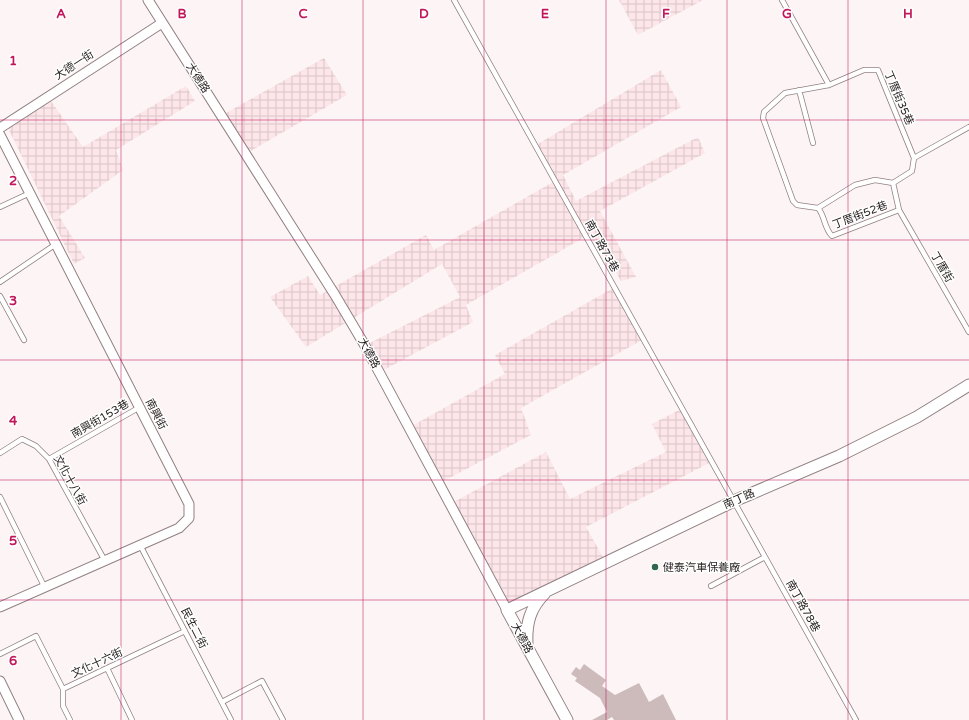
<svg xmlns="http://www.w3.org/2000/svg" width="969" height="720" font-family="'Varela Round','Noto Sans TC',sans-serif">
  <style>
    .industrial { fill: url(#industrial-grid) }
    .building { fill: #cdbbbc }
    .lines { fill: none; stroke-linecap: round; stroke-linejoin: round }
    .service-casing { stroke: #918082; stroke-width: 6 }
    .minor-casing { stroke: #918082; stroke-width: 11 }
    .tertiary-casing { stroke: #918082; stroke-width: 13 }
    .service { stroke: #fff; stroke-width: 4.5 }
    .minor { stroke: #fff; stroke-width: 9 }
    .tertiary { stroke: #fff; stroke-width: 11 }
    .grid { fill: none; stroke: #c2185b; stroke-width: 1; stroke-opacity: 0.55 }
    .poi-dot { fill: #30664d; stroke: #fff; stroke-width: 1.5 }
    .labels { text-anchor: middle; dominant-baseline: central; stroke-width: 3; stroke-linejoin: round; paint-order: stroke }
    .street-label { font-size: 11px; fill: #241d1e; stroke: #fff }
    .poi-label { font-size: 11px; fill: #241d1e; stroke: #fff; text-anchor: start }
    .grid-label { font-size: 13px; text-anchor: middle; font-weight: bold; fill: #c2185b; stroke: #fff; stroke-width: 3; stroke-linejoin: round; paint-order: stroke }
  </style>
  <defs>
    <pattern id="industrial-grid" width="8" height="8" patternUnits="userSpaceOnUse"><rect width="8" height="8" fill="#fde6e9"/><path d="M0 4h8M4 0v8" fill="none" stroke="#d9c5c7"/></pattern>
  </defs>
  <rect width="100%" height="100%" fill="#fdf5f5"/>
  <!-- industrial -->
  <path class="industrial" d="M619,0H703L638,35Z
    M324,58L347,95L249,152L226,113Z
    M661,70L681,107L563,175L576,201L698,137L705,153L600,211L636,277L621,281L592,233L466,305L473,322L380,372L366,345L460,297L442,264L306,347L270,297L308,276L320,295L426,235L434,250L553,182L533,147Z
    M186,86L195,101L116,150L123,170L59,216L85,258L74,264L8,128L51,101L83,147Z
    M615,287L642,340L521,408L531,435L438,484L410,427L505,374L495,355Z
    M683,408L713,461L586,527L603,557L508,604L452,503L546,452L570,499L666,452L652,424Z"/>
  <!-- building -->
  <path class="building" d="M584,664L606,680L602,686L615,695L639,683L649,702L663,694L676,720H614L612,717L607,720H592L607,712L600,698L575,681L577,678L571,674L576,667L580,670Z"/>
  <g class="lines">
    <!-- service casing -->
    <g class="service-casing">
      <path id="service" d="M454,0L856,720
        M782,0L829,85
        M799,90L813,143
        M914,158L878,70H864L829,85L785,93L764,112L763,118L793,201L797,205L818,208C825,216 824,228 832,236L899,210L893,183L912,171L914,158L969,127
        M0,207L30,193
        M818,208L855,185L875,180L893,183
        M899,210L969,332
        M0,282L56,244
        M0,296L24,340
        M0,453L22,439L36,446L49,459L105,561
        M49,459L140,407
        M0,497L45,588
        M140,545L231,720
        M711,586L765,557
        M0,654L36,636L63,689L185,631
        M107,668L132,720
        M63,689V706L70,720
        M222,702L262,681L283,720"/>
    </g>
    <!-- minor casing -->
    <g class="minor-casing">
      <path id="minor" d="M148,0L335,295L364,344L507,610
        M0,128L162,23
        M0,135L189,504V518L179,528L0,607
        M0,681L19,720"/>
    </g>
    <!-- tertiary casing -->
    <g class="tertiary-casing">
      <path id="tertiary" d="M527,644C526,623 530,608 545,593
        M567,720L507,610L734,501L839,456L917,417L969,385"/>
    </g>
    <!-- service -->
    <use href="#service" class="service"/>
    <!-- minor -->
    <use href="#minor" class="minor"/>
    <!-- tertiary -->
    <use href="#tertiary" class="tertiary"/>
  </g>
  <!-- grid -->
  <path class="grid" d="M121,0V720M242,0V720M363,0V720M484,0V720M606,0V720M727,0V720M848,0V720M0,120H969M0,240H969M0,360H969M0,480H969M0,600H969"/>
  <!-- markers -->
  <circle class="poi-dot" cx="655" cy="567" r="4"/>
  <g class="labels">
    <!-- street labels -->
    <g class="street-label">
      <text transform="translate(74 65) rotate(-33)">大德一街</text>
      <text transform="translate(198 78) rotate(57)">大德路</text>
      <text transform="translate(899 98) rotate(67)">丁厝街35巷</text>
      <text transform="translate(860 215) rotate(-21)">丁厝街52巷</text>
      <text transform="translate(602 246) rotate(61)">南丁路73巷</text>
      <text transform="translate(942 267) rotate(60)">丁厝街</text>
      <text transform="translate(369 353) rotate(61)">大德路</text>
      <text transform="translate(156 414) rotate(63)">南興街</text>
      <text transform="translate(100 419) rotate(-30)">南興街153巷</text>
      <text transform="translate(70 480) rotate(61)">文化十八街</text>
      <text transform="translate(739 499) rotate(-24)">南丁路</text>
      <text transform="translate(803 606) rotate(61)">南丁路78巷</text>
      <text transform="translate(194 628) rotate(63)">民生二街</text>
      <text transform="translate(522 638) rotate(61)">大德路</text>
      <text transform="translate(97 663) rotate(-25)">文化十六街</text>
    </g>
    <!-- poi labels -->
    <g class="poi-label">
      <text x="663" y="567">健泰汽車保養廠</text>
    </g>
  </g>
  <g class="grid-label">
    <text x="61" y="18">A</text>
    <text x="182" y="18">B</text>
    <text x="303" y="18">C</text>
    <text x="424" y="18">D</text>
    <text x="545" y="18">E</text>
    <text x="666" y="18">F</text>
    <text x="787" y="18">G</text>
    <text x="908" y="18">H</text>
    <text x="13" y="65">1</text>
    <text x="13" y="185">2</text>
    <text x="13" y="305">3</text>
    <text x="13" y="425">4</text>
    <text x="13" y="545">5</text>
    <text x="13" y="665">6</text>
  </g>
</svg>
